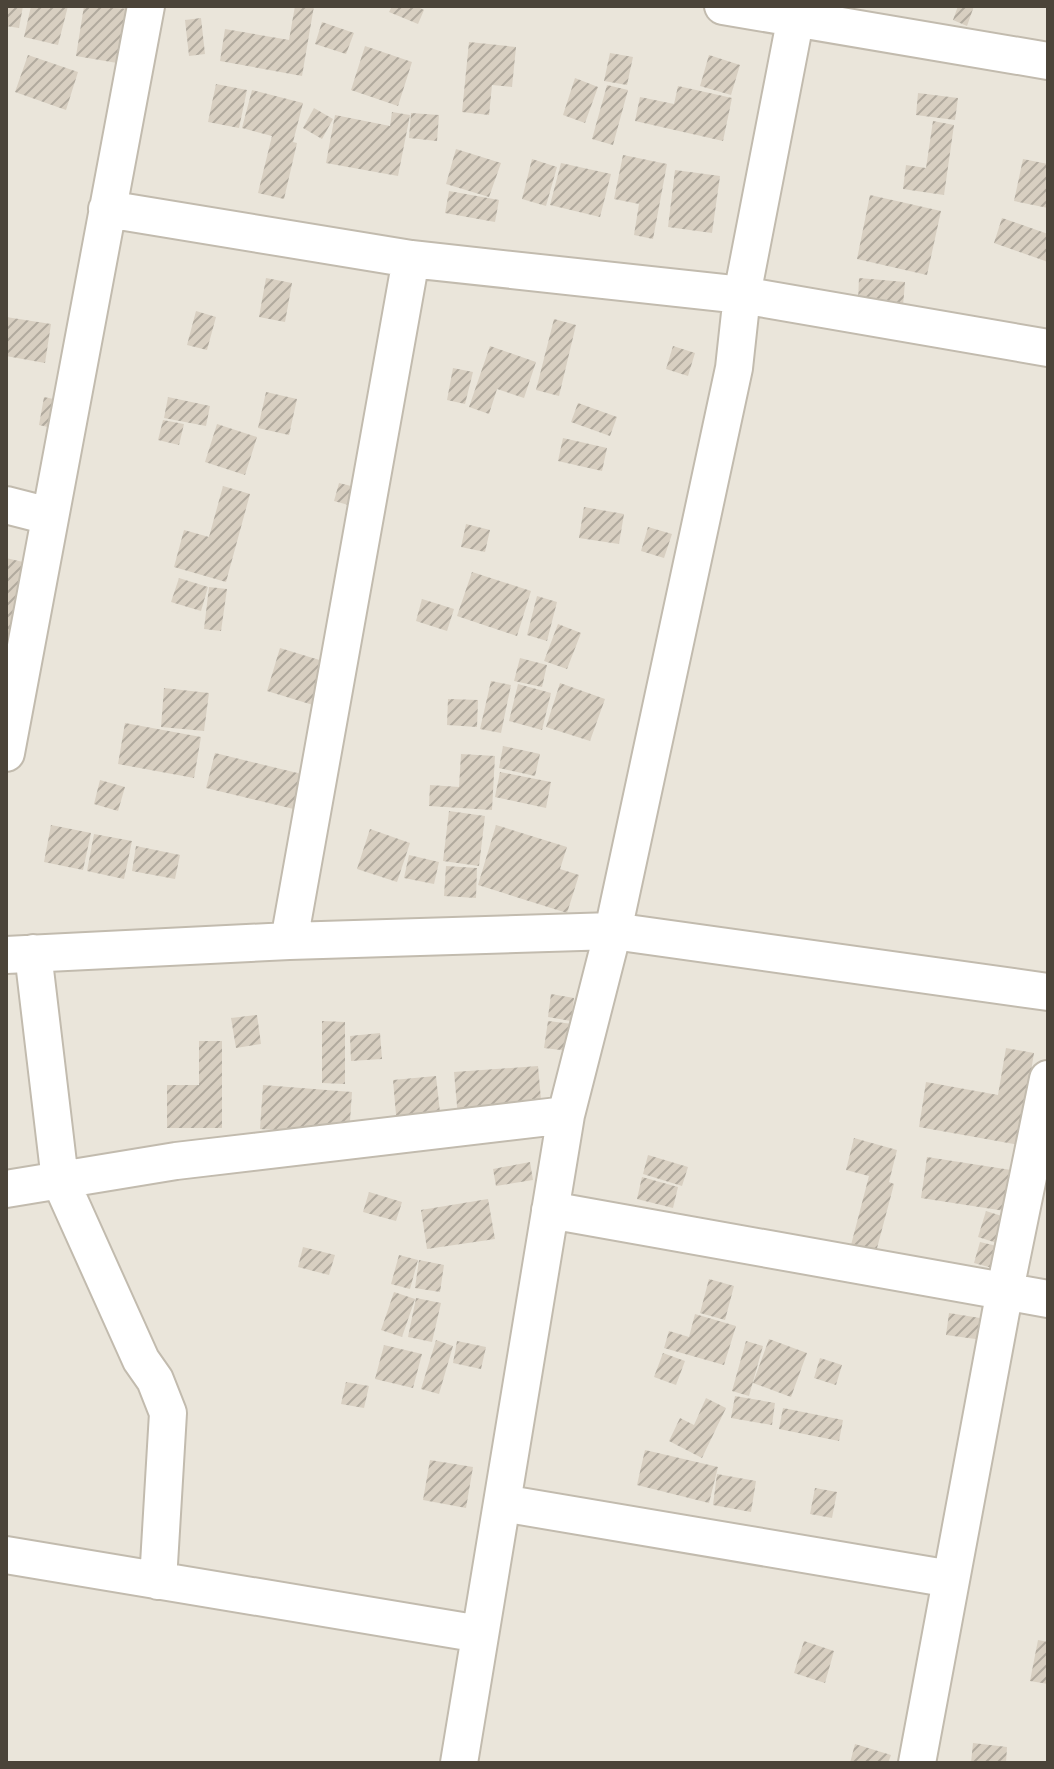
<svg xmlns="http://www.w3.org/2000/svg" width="1054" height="1769" font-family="'DM Sans',sans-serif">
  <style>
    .residential { fill: #eae5da }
    .building { fill: url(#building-hatch) }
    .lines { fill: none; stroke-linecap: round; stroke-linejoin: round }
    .minor-casing { stroke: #c2bbae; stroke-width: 40 }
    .minor { stroke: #fff; stroke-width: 36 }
  </style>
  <defs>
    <pattern id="building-hatch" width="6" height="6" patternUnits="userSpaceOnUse" patternTransform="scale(2)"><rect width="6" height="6" fill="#d8cfc1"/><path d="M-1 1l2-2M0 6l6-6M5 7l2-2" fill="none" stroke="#b1aa9e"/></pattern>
  </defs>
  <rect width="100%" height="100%" fill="#f6f3ec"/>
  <!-- residential -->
  <path class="residential" d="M6,6H1048V1763H6Z"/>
  <!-- building -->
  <path class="building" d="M6,6H23L19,28L6,26Z
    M31,6H68L58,45L24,37Z
    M84,6L131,9L123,64L76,56Z
    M295,6H314L302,76L220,61L225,29L289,40Z
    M392,6H416L424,10L418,24L389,12Z
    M958,6H974L967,26L953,20Z
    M201,18L205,54L189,56L185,20Z
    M322,22L354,33L346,54L315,44Z
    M469,42L516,47L512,87L492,85L489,115L462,112Z
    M365,46L412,62L398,106L351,90Z
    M610,53L633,57L627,85L604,81Z
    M28,55L78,72L66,110L15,92Z
    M709,55L740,65L731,95L700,86Z
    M575,78L598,87L585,123L563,115Z
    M216,84L247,90L239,128L208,122Z
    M607,85L628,90L613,145L592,139Z
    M678,86L732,98L723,141L635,121L640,97L674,104Z
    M252,90L303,103L293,142L297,143L284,199L258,193L272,136L242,128Z
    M918,93L958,98L955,120L916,115Z
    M314,108L333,119L322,139L303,128Z
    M392,112L410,115L398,176L326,163L335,115L390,126Z
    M411,113L439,115L437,141L409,138Z
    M933,121L954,125L944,195L903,189L906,165L926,168Z
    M456,149L501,163L489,197L446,184Z
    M623,155L667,164L653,239L634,235L639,204L614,199Z
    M532,159L557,167L546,206L522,199Z
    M1023,159L1048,164V208L1014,201Z
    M561,163L611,174L600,217L550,205Z
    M675,170L720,176L712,233L668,227Z
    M449,191L499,200L495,222L445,213Z
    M870,195L941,211L927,275L857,259Z
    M1002,218L1048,234V262L994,243Z
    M266,278L292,283L285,322L259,317Z
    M859,278L905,282L903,306L858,301Z
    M196,311L216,317L207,350L187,345Z
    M6,317L51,324L45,363L6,356Z
    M554,319L576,325L559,396L536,390Z
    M490,346L536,362L524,398L497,389L489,414L469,407Z
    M673,346L695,353L688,376L666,369Z
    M453,368L473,372L465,404L447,400Z
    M266,392L297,399L289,435L258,428Z
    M44,397L63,401L57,429L39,425Z
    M168,397L210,406L206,426L164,418Z
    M578,403L617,417L610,436L571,422Z
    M163,420L184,424L179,445L158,440Z
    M217,424L257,437L245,475L205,462Z
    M563,438L607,448L602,471L558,461Z
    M339,483L363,489L359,508L334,501Z
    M223,486L250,494L226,582L174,567L184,530L209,537Z
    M584,507L624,514L619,544L579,538Z
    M466,524L490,530L485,552L461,547Z
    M648,527L672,534L664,558L641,551Z
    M6,558L36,565L14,652L6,650Z
    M472,572L531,591L517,636L457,616Z
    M179,578L208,587L201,611L171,602Z
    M209,587L227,589L221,631L204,629Z
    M537,596L557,602L547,641L527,635Z
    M422,599L454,609L447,631L416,621Z
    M558,624L581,633L567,669L544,661Z
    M280,648L326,662L313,705L267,691Z
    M520,658L547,665L542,687L514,681Z
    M491,681L511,685L501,733L480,729Z
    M560,683L605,699L590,741L546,727Z
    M518,684L551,693L542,730L509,721Z
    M164,688L209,693L204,731L161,727Z
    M448,699L478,700L477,727L447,725Z
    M125,723L201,737L194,778L118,764Z
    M503,746L540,754L535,776L499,768Z
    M215,753L314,777L306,812L206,788Z
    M461,754L495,756L492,810L429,806L430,785L459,787Z
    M500,772L551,782L546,808L495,797Z
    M100,780L125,787L118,811L94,804Z
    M449,811L485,816L479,866L443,861Z
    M51,825L91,833L83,870L44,862Z
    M496,825L567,847L560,869L579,875L567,913L478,885Z
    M370,829L410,843L397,882L357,869Z
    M94,834L132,841L124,879L87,871Z
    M136,846L180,855L175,879L132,871Z
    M409,855L439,862L434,884L404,878Z
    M446,866L477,868L476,898L444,896Z
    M551,994L574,998L571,1021L548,1017Z
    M257,1015L261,1044L236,1048L231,1018Z
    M322,1021L345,1022V1084L322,1083Z
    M548,1021L573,1024L569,1051L544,1048Z
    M380,1033L382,1059L351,1061L350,1036Z
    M199,1041H222V1128H167V1085H199Z
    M1006,1048L1034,1053L1019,1145L919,1127L926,1082L998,1095Z
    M538,1066L542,1111L458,1117L454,1072Z
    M436,1076L441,1122L397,1126L393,1080Z
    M263,1085L352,1092L349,1135L260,1129Z
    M854,1138L897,1150L889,1182L894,1184L876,1252L851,1245L869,1176L846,1170Z
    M648,1155L688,1167L682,1186L643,1174Z
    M927,1157L1011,1170L1005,1211L921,1198Z
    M530,1162L533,1180L496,1186L493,1169Z
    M642,1177L678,1187L673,1208L637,1199Z
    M369,1192L402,1202L396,1221L363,1212Z
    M488,1199L495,1239L427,1249L421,1210Z
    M986,1211L1008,1218L1000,1244L978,1237Z
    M980,1242L1001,1247L996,1269L974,1263Z
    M303,1247L335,1255L329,1275L298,1267Z
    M399,1255L418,1260L410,1289L391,1284Z
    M419,1260L444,1265L440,1292L415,1288Z
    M709,1279L734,1286L725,1320L700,1313Z
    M394,1292L415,1299L402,1337L381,1330Z
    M416,1298L441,1303L432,1342L408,1337Z
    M949,1313L986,1319L983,1340L946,1335Z
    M695,1314L736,1326L724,1365L664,1348L669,1331L689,1337Z
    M769,1339L807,1353L791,1397L753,1383Z
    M436,1340L453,1346L439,1394L421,1389Z
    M457,1341L486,1347L481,1369L453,1363Z
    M746,1341L763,1346L749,1396L732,1391Z
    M384,1345L422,1354L413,1388L375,1379Z
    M663,1353L685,1361L676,1385L654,1377Z
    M820,1358L842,1365L836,1385L814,1378Z
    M346,1382L369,1386L364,1408L341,1404Z
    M735,1396L775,1403L772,1425L731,1418Z
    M706,1398L726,1408L702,1458L669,1441L680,1418L694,1425Z
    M783,1408L843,1420L839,1441L779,1429Z
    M645,1450L718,1467L709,1503L637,1485Z
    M430,1460L473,1467L466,1508L423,1500Z
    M717,1474L756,1481L751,1512L713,1505Z
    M815,1488L837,1492L832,1518L810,1514Z
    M1038,1640L1048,1642V1684L1030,1681Z
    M804,1641L834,1651L825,1683L794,1673Z
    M973,1743L1007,1747L1006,1763H971Z
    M855,1744L891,1755L888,1763H850Z"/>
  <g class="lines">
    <!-- minor casing -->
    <g class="minor-casing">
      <path id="minor" d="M723,6L1048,61
        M107,209L411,259L742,295L1048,348
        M6,505L49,516
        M6,753L146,6
        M289,941L411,259
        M33,953L60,1180L141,1360L155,1380L168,1413L158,1581
        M6,955L289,941L613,931L1048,992
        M6,1189L176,1161L566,1115
        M550,1210L1048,1299
        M502,1503L951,1579
        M6,1555L480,1634
        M459,1763L566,1115L613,931L734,368L742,295L798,6
        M917,1763L1005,1290L1048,1079"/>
    </g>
    <!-- minor -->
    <use href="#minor" class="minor"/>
  </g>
  <!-- border -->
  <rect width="1054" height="1769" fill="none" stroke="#4b4439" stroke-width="16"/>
</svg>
